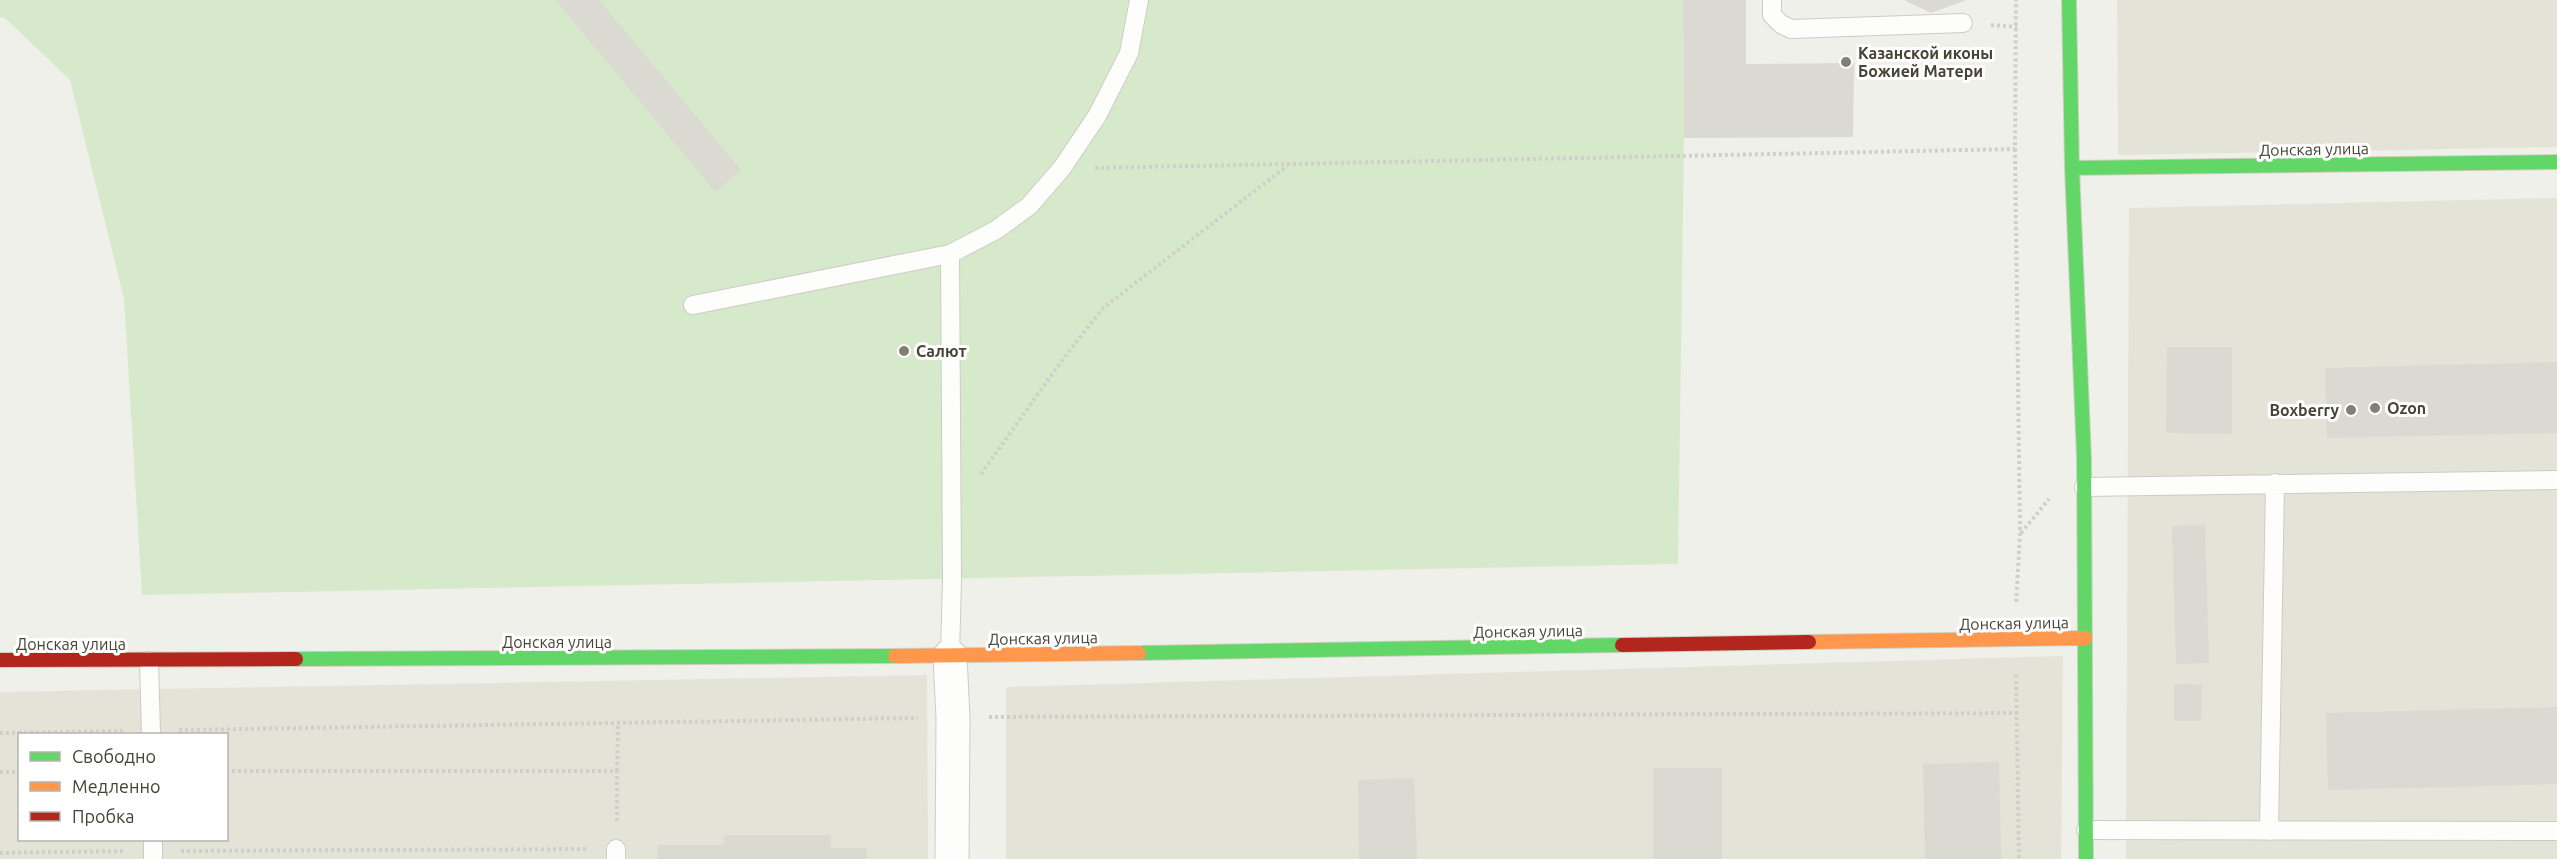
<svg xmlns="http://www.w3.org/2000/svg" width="2557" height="859" font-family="Ubuntu,sans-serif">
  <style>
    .residential { fill: #e4e3d8; fill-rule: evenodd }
    .green { fill: #d6eacb }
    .building { fill: #dad9d2 }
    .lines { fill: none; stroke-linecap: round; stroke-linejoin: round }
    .lane-casing { stroke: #ccccc6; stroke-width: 20 }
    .street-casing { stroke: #ccccc6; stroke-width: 35 }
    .fast-casing { stroke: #d0d0c3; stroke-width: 16 }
    .slow-casing { stroke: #d0d0c3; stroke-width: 16 }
    .jam-casing { stroke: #d0d0c3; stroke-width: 16 }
    .path { stroke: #d0d0ca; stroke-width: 4; stroke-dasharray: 3 3; stroke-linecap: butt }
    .lane { stroke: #fdfdfc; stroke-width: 18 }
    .street { stroke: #fdfdfc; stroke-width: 33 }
    .fast { stroke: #63d668; stroke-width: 14 }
    .slow { stroke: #ff974d; stroke-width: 14 }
    .jam { stroke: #b3261e; stroke-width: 14 }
    .poi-dot { fill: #828075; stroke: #fff; stroke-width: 2 }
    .labels { text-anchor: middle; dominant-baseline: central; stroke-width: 6; stroke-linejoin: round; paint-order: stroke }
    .poi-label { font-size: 16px; font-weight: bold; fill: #464436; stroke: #fff; text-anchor: start }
    .street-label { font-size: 16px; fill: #464436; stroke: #fff }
  </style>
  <rect width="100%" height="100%" fill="#f0f0ea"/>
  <!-- residential -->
  <path class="residential" d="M2117,0H2557V147L2118,155Z
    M2557,198V859H2126L2129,208Z
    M2063,656L2061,859H1006V687Z
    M927,675L928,859H0V692ZM20,734H226V840H20Z"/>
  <!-- green -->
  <path class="green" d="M0,0H1683L1684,138L1678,564L142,595L124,299L70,80L5,18L0,17Z"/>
  <!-- building -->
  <path class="building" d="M555,0H599L741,170L715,192Z
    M1683,0H1746V64L1854,63L1853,137L1684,138Z
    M1904,0H1966L1931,13Z
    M2167,347H2232V434L2166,433Z
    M2557,362V433L2327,438L2325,368Z
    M2205,525L2209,663L2176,664L2172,526Z
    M2174,684L2202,685L2201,721H2174Z
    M2557,707V784L2328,790L2326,713Z
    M1999,762L2001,859H1925L1923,764Z
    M1653,768H1722V859H1653Z
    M1414,778L1417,859H1359L1358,780Z
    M724,835H830L831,848H867V859H657L658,845H724Z"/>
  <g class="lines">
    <!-- lane casing -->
    <g class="lane-casing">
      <path id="lane" d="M1772,0V15L1781,24L1791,29L1963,23
        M693,305L950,254L996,230L1029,206L1062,168L1097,116L1129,53L1139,0
        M2084,487L2557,480
        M950,656L952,579L950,254
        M149,661L151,734
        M2086,830L2557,831
        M2269,831L2275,483
        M153,840V859
        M616,859V849"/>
    </g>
    <!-- street casing -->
    <g class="street-casing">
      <path id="street" d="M950,656L953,718L952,859"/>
    </g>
    <!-- fast casing -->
    <g class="fast-casing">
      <path id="fast" d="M2069,0L2072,168L2084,458L2086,859
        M2072,168L2557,162
        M1139,653L1622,645
        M296,659L895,656"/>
    </g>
    <!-- slow casing -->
    <g class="slow-casing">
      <path id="slow" d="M1809,642L2085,638
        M895,656L1139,653"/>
    </g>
    <!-- jam casing -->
    <g class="jam-casing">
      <path id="jam" d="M1622,645L1809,642
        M0,660L296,659"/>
    </g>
    <!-- path -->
    <path class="path" d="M1991,25L2017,27
      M2015,149L2020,533L2016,605
      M1095,168L2015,149L2016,0
      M981,474L1063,359L1103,308L1287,166
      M2021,533L2049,499
      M2016,675L2019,859
      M989,717L2017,713
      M179,730L918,718
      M0,733L123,731
      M226,771H617V823
      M617,771L618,724
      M0,772H20
      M181,851L587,849
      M0,853L125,851"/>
    <!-- lane -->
    <use href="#lane" class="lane"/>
    <!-- street -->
    <use href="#street" class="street"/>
    <!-- fast -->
    <use href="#fast" class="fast"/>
    <!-- slow -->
    <use href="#slow" class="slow"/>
    <!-- jam -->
    <use href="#jam" class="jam"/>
  </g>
  <!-- markers -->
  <g class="poi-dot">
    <circle cx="1846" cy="62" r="6"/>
    <circle cx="904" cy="351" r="6"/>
    <circle cx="2375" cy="408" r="6"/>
    <circle cx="2351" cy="410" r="6"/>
  </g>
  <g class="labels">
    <!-- poi labels -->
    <g class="poi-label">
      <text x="1858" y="53">Казанской иконы<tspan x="1858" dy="18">Божией Матери</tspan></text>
      <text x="916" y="351">Салют</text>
      <text x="2387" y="408">Ozon</text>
      <text x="2339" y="410" text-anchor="end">Boxberry</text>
    </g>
    <!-- street labels -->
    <g class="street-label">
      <text transform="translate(2314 149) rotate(-1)">Донская улица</text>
      <text transform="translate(2014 623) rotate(-1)">Донская улица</text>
      <text transform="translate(1528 631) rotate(-1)">Донская улица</text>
      <text transform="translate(1043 638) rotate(-1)">Донская улица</text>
      <text x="557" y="642">Донская улица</text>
      <text x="71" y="644">Донская улица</text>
    </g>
  </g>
  <!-- legend -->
  <rect x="18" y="733" width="210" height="108" fill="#ffffff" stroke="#b5b4af" stroke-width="1.5"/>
  <rect x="30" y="752" width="30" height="9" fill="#63d668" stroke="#b5b4af" stroke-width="1.5"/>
  <text x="72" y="763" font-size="18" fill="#464436">Свободно</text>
  <rect x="30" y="782" width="30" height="9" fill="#ff974d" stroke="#b5b4af" stroke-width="1.5"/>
  <text x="72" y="793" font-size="18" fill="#464436">Медленно</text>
  <rect x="30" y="812" width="30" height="9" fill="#b3261e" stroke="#b5b4af" stroke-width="1.5"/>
  <text x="72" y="823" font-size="18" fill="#464436">Пробка</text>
</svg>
